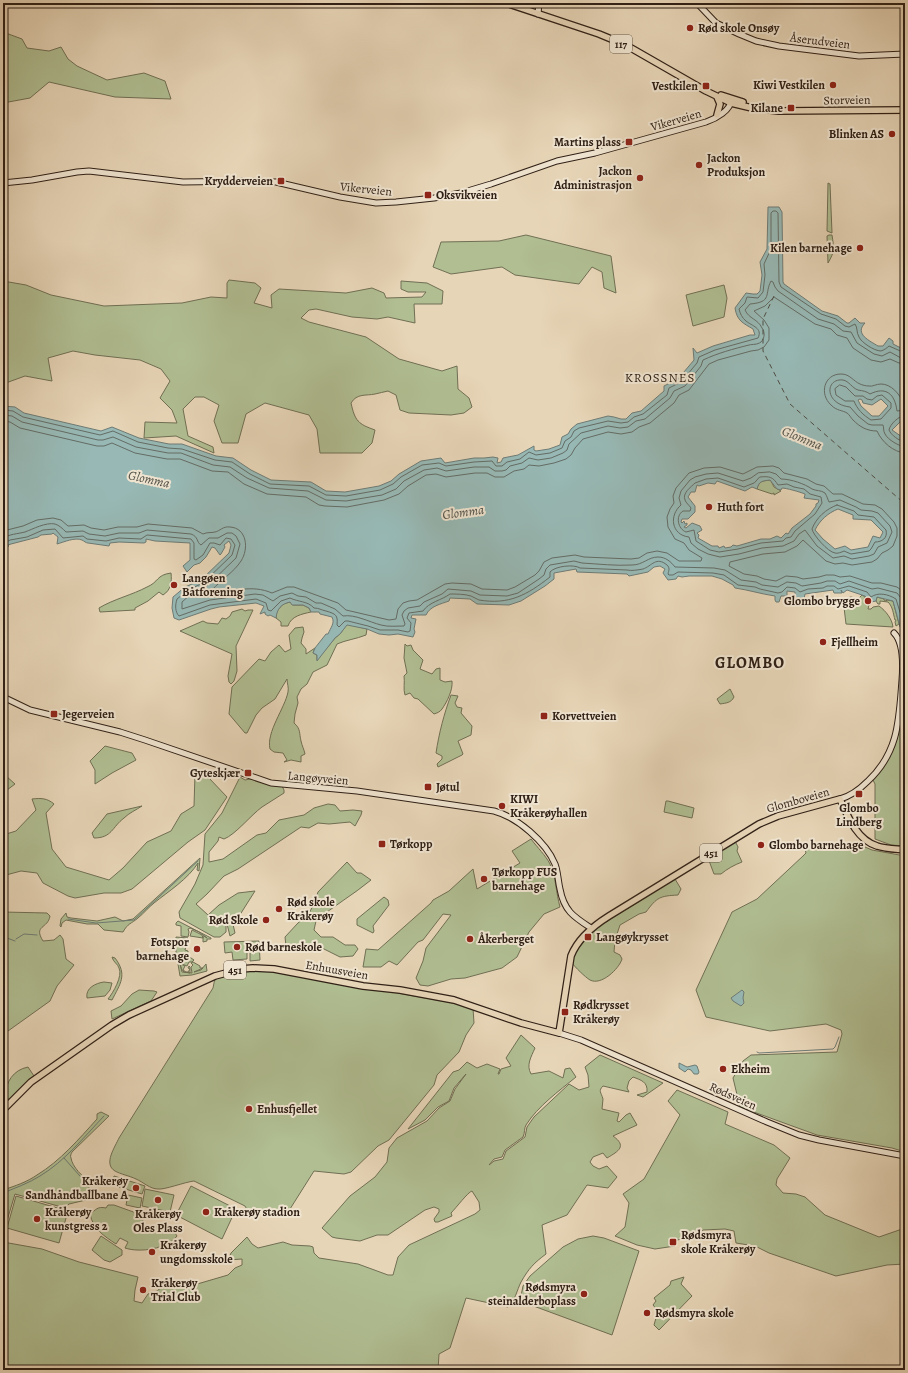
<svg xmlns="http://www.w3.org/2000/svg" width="908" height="1373" font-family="Alegreya,serif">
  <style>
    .green { fill: #b0be92; stroke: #706f54 }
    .water { fill: #97b8b4; stroke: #6e7b75; fill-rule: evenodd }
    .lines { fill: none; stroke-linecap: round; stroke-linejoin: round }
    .shore { stroke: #646c65; stroke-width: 1 }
    .stream { stroke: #6e7b75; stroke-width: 1 }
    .ferry { stroke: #4f4e45; stroke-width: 1; stroke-dasharray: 5 4; stroke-linecap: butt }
    .secondary-casing { stroke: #302016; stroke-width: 7 }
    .primary-casing { stroke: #302016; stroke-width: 8 }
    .secondary { stroke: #efe4d0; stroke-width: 5 }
    .primary { stroke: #e7d5b7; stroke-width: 5.5 }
    .poi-dot { fill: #8f2418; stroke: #efe4d0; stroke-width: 1.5 }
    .labels { text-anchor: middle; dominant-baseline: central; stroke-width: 4; stroke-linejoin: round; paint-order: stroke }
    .shield { fill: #efe4d0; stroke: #695b4e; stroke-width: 1 }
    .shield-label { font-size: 11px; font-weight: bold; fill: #302016 }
    .poi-label { font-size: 12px; font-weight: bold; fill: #302016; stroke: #efe4d0; text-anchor: start }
    .street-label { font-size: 12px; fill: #302016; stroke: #efe4d0 }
    .neighbourhood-label { font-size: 13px; letter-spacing: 1px; fill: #302016; stroke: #efe4d0 }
    .water-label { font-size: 13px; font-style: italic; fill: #4f4e45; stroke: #efe4d0 }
    .district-label { font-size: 16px; font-weight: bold; letter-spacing: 1px; fill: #302016; stroke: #efe4d0 }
  </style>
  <rect width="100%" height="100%" fill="#e7d5b7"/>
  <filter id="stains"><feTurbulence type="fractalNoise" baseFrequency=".005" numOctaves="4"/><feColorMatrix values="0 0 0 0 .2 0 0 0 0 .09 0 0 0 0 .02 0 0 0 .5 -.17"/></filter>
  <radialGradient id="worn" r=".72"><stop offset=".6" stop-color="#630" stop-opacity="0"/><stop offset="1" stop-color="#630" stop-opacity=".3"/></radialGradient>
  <!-- green -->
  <path class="green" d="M3,32L22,39L27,48L49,51L61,47L68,59L77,66L107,80L144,73L165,81L171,99L115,97L49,82L30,98L3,103Z
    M828,183L830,184L832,233L827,231Z
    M526,235L611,256L616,293L604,288L602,272L592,267L579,284L515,275L502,267L451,274L433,267L441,242L499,241Z
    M829,235H832C834,249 835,251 828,263L827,236Z
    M229,280L255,283L261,288L254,303L272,308L271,295L279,289L346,293L372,288L384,293L386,298L422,297L426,292H408L401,289V281L427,283L443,291L442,304H414L415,323L388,317L377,319L352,317L316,309L309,310L301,318L309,322L366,337L399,359L442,371L457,366L458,389L469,398L472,407L464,413L451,415L409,413L400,410L396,395L388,391C384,392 379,393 375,394C366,396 357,393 351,403C355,421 358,424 375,430L372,443L362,453H320L317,429L309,415L265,403L246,414L238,443H222L214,421L219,405L204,397H195L183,409L188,436L213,447L214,453L176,436L144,438L145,422L177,423L172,410L160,398L170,381L161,369L140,360L95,355L73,351L48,358L52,381L25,376L3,384V281L26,285L51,295L104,306L182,303L211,297L227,298V283Z
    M724,285L727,298L724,317L693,326L686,295Z
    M770,480L771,481L774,487L781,491L774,495V493L772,494L757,489C759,481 762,481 770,480Z
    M171,573C172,582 171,590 163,595L159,592L148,601L135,608V610L100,612L99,608C114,599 132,595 147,587C159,582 156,575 171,573Z
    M862,595L864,596L869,605L868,609H871L873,607L879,606C886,611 892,619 893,627L846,624L843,599L851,597L858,599Z
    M877,597L884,599V600L886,601L887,600L893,601L899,624L896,626L895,622L896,620H895C893,613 893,607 888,602L880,601V604H878L876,601Z
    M290,602L293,605H303L309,608L311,612C302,614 291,616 288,626H281V622L276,618V612L283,604Z
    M242,609L245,611L248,610H253L236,646L237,671L234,681L231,684L229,682L228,676L232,654L180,631L203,621L207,623L218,624L222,618L226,619L230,616L232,612Z
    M347,624L367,629L366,635C356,639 346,640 337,644L327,665L313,672L307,684L301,689L297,697L298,703L295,714L294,723C301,729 299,733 301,741C302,746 304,749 305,754L301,756V762L291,760L284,762L287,760L283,753L274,752L270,749C266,732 285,708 288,692C289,688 287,683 287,679L275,699L262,708L256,715L247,733H245L229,714L232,687L259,659L265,661L271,652L279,645L285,652L291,649L289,635L295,628L303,627L304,632L302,638L301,643L306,649V654L315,648L313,653L317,655V660L335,638L340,634Z
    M405,644L407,646L411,645L413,650L423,660L420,669L432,674L436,669L440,668V680L445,682L452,681C453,690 447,702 442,709C440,712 437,713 434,714L418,699L414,698L410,693L405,695C403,689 405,682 404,676L407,673L404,658Z
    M730,689L734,697C731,703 726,703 720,704L717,699Z
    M451,695L458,696L455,703L457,707L462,708L461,713L472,726L471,735L458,741L463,754L462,755L438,767L437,764L442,759V756L436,753C439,733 444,714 451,695Z
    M900,727H903L905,735V846L891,845L875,839V784L873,780C887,764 895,749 900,727Z
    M105,746L132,753L136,760L112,773L95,784V770L90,761Z
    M195,774L209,778L227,797L205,830L188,842L132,889L121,893H104L75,898L68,896L43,883L37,873L21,871L6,875H3V835L16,831L36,810L32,799C41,798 47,798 54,804L46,813L52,849L66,867L109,880L123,868L147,842L171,831L181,814L194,806Z
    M3,776H6L15,784L3,793Z
    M240,777L245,780L250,779L282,786L284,790V793C277,798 269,802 262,807C251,815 235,835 224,839L219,837L218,841L209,852V862L223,859L257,835L266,833L279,820L304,815L314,808L328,804L335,805L340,811L353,810L362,811L361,815L355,826L350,822L329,824L318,823L309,828L301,827L238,869L224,876L207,894L196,904L208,915L219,905L238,893L255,891L236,921L232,920L235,933L230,936L226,920V932L220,937H214L180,918L179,912L195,884L203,865L205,834L222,813Z
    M666,801H668L694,808L692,818L664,812Z
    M142,806C136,810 129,813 124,818C112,827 112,838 94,838L92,833L107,814Z
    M531,839C537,847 546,856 550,864C556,877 556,893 560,907L544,914L529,932L517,957L502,968L465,978L451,979L428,986L420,985L416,978L423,961L426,948L451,915L443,914L423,940L418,942L397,965L389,961L381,967H363L366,949L378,950L431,903L433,900L449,891L473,869L477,889L520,863L512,851Z
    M735,841L738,847L737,851L742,862C734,865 727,869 721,874H714L708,858Z
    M814,845L857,849L865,847L872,850L905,856V1152L892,1148L817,1135L740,1107L733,1078L743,1061L751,1055L837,1052L842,1034L841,1030L826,1024L770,1031L706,1017L696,990L732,912L757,899L803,856L806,853L805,849Z
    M200,858L199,871L197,870L198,863C188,879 169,891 154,903C149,907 144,913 138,918C131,924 128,923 123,932L104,930L98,924H87L66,920L62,923L61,927L60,926L61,919L66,913L67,917L71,918L97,921L115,917L123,921L133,919Z
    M347,862L357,873H361L371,880C353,895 333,906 316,921L314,930L321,937H333L345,945H355L358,949L353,956L340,957L320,947L313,952L286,946L285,937L298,923L308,915L314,904L318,892Z
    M675,879L681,889L678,895C660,896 657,897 646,912L639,914L620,925L615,940L614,952L620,955L622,959C619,969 601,986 590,980C585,977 575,967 571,962L576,951L596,928Z
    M384,897L388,900L389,905L373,926L374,931L373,933L357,925V919Z
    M3,912L47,913L50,916C48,929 33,925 43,941L54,940L60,935L63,939L66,959L74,965L57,986L50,1001L8,1031L3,1036Z
    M178,921L211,938V939H207V941L203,942V938L190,936L192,930L202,935L203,938L204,936L207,938L199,932L190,928L188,929L189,932L188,937L181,936V926L176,925V923Z
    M176,937L188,938L185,950L188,951V955L181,956L180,957H179L178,959L181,960L180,964L182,972L192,973L191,967L193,965L191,963L193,962L200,966V968H203L194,972L201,970L206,964L207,971L192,975L180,976L176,952Z
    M259,941L260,960L250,961V951L247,952V959L233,960L232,952L225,953L224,942Z
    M184,956H188L194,960L192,962H189L187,966L182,964L184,960L187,962L184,959L181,964L185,966L183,970L186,972H188L190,969L188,968L189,966L190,967V973L184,972C179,968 180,961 184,956Z
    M112,957L115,958C128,975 120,984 112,1000L108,999C113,993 123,976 119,968C118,964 113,962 112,957Z
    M260,968L464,1005L473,1008L474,1023L466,1035L459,1052L437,1075L434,1085L389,1140L378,1146L351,1172L344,1174L314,1171L290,1209L278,1212L262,1211L249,1213L245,1206L194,1181C185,1182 164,1190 158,1189C150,1189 143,1182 136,1179C130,1176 120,1174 115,1171C103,1164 115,1147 119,1138L213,988L215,978L229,972Z
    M104,982L112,983L110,990L105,996L87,998C85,988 96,983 104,982Z
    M139,990L154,991L157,992L151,1001L112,1019L111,1011L121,1006L132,994Z
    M521,1035L535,1048C531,1057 526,1065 531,1074L549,1071L563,1078L565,1069L570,1068L576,1077C559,1091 538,1106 526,1125C524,1128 525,1133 523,1137L505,1150L502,1157L494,1159L489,1165L494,1161L503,1159L506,1151L525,1137L527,1127L534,1117L569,1084L579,1090L589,1087L588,1075L585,1067L600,1055L663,1083L643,1097L637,1095L647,1092C648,1082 641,1080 633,1077L629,1081L627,1088L629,1092L603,1086C598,1091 601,1092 603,1099C603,1102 602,1106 602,1109L619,1113L617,1121L619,1122L626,1115L630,1113L637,1125L613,1136C627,1146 619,1151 607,1158L603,1153L593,1157L590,1162L593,1166L599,1169L607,1166L617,1177L608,1188L587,1185L567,1215L542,1225L546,1254C534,1263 529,1268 521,1282C517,1290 515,1301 508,1307L466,1298L450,1348L439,1354L438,1370H3V1242L42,1249L79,1262L138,1277L135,1290L134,1301L142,1303L148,1294L157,1291L163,1286L187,1287L228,1275L235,1268L242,1265V1259L228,1260L231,1253L247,1237L252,1244L258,1248L283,1242L292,1245L310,1246L313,1247L314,1253L319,1258L358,1264L388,1275H393L398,1257L409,1245L475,1214L480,1210L479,1202L472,1191C468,1192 456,1208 451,1213L452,1216L438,1222H435L434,1219L439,1212V1209L434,1207L425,1210L388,1235H377L360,1241L336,1238L332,1237L322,1228L350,1196L375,1177L387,1162L389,1148L397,1138L427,1121L439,1108L450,1101L455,1089L466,1074L454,1088L449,1101L438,1107L425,1120L408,1129L453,1072L459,1070L467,1062L477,1068L487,1064L500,1069L498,1074H499L501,1069L511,1066L506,1058Z
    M28,1067L34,1076L10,1099H7L5,1096C6,1082 13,1070 28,1067Z
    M677,1090L728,1112L725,1124L774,1145L790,1158L777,1179L776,1185L783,1193L796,1194L805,1197L825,1215L879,1237L905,1228V1264L887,1265L836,1276L769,1253L755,1246L736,1243L734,1231L725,1229L703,1230L694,1237L677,1240L675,1246L655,1249L637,1245L615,1236L625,1227L629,1203L623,1194L644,1179L680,1115L668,1101Z
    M101,1112L109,1116L72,1152C71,1154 70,1156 71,1158C72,1166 83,1179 91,1180L86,1200L69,1204L65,1208L15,1194L3,1234V1190C15,1186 27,1182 37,1175C60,1161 79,1139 97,1119V1114Z
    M114,1176L145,1186L142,1194L112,1185Z
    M191,1186L236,1209L222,1239L176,1215Z
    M145,1189L174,1195L170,1212L142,1206Z
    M128,1195L142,1198L140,1208L126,1205Z
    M16,1196L68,1211L59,1243L7,1228Z
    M108,1205H114L139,1214L141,1217L144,1218L142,1223L144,1226L171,1227L177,1236C167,1249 140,1253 125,1248L128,1242L120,1238L116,1244C104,1236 93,1229 90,1214C96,1210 97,1206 106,1208Z
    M101,1236L122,1250V1255L110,1262L104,1260L92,1250Z
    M593,1236L604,1238L639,1251L612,1335L520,1301L523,1286L530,1276L563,1247L578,1239Z
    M684,1277L681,1284L692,1296L659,1330L654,1325L658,1311L653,1305L656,1301L654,1298L670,1285L671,1281Z"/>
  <!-- water -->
  <path class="water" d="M768,207H779L782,212L783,282L784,284L822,311L838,316L847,323H849L855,318L860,323H865C854,334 870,341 878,346H883L889,338L893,341V344L905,350V417L892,430L905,439V628L900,627L893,601L877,597L876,601L871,602L865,596L847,590L843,593L841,590L842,593H834L833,590L805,594L804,599H795V592L787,591V596H781L779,602H776L775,600V596C761,594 749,590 735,588L733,585L722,579L712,576H689L682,577L678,576L676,579L668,580L663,573L665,569L660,566L654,567L648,572L629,576L627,574L577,572L576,569L554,573V579L545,586L521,601L509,605L477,604L470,599L450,598L449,601C441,604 430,606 426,615H412L411,618L416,619L414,629L415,632L413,637L398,634L389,635L379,634L367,629L347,625L340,634L335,638L317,661V655L313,653L315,648L326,634H328C331,627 335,623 332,617L320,614L319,612H311L309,608L303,605H292L290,602C281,604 277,609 276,618L270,615L268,616L265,614V612L260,614L264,606L256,603L219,607L211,609L179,620L174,618L172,608L173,597L185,587L201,580L229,553L231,545L229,541L224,545L225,547L221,554L220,555L215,548L212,547L206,557L200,563L194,565L187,572L183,566L190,560V543L155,541L146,539V542L144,543L119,542L110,543L109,546C102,545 95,544 88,543C86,543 84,541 82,540C75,537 64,542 57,544L58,537L53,533L52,534L41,535L38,537L11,544L8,545L9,546L3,548V406L15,407L24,413L101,431L112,427L139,438L169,444H182L216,456L233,458L251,470L271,480L311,482L326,491L345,492L379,486L391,481L399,474L421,461L441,458L445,463L474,458H484L493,457L498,458L497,463L501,462L503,458L518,455L534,446V450L536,451L549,449L560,445L562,437L568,434L571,429L577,424L608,416L614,417L621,419H626L632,413L641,411L664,391V386L678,379L694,360L693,348L697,353L713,346L750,335H755L753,329C743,323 737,321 735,308L746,293L753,294H757L760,291L762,275L760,262L767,249ZM860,399L862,400L863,403L872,405L881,399L888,406L879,416H872L861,406L858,400ZM770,480L777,489L781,490L782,488C786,488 800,492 805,494V495L804,498L819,500L818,503L816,504V506L810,514L792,528L788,534L786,533L781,538L777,536L770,539H761L737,546L733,545L731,547L725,548L724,546L719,548L718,546H712L698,538L699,535L697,533L702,530L700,526L692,523L686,528L684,527L687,525V523L685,524L684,521L682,523L681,522L682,519H688L695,512V506L688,497L691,492H695L697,485L699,486L708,483L715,484L717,481L745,491L752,487L757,489C759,481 762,481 770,480ZM838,509L853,515V519L871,520L883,532L880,538L873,536L868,547L851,550L845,546L835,549L823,539L815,530C820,520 828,513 838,509Z
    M742,990L744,992L743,998L744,1003L741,1006L733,1001L731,998Z
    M679,1063L687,1067L695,1065L697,1066L699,1072L698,1074H694L691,1070L688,1069L685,1072L679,1068Z"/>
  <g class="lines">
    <!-- shore -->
    <path class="shore" d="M840,385L846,387L855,396H863L867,399L872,400L877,396L882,395L891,403V408L881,419L871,420C863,415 857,409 854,401H845L836,395L835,389Z
      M905,404L903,403C900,394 891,384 881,384C876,384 872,387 869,386C866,386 862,385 860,384C853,381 850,374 841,374C824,374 819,394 831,405C837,411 842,410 847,413C849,414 851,418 853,420C860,427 867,431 877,431C882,442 893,452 905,453
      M3,410L13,411L23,417L100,435L113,431L138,442L168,448L182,449L215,460L232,462L250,474L270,484L309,486L326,495L346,496L380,490L393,484L401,477L422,465L439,463L446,466L474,462L492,461L496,466H502L507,462L520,459L529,452L536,455L550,453L562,448L565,441L571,437L574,431L579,428L608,421L621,423L628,422L634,417L643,414L667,395L669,388L681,382L697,363L699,357L715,350L758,338C763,328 752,326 746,321C742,318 740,313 739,309L745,303L747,297L758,298L763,292L765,275L764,264L771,249V213L773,211H776L778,213L779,282L781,287L821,314L836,319L845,326L849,327L855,324C858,328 856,332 859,337C861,342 874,351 881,351C884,350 887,348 889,346L905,353
      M905,410L897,411C895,394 886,386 870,394C866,391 863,391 858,390C852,388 849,381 843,380C825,378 824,404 850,407L858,416L868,424L872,425H883C884,427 883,431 885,434C888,440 899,446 905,447
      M3,415L12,416L22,422L98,440H103L113,437L136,447L168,453H181L213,465L230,467L247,478L269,488L308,491L326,500L346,501L382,495L396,489L404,481L424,470L437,468L446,471L474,467H489L495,471H502L506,470L510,466L522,463L529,458L538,460L551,458L563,453L567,450L569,444L581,433L608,426L620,428L628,427L636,421L645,419L670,398L674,391L685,386L701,366L703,360C718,353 733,349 749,345C753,344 757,345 761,342C765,338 765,332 762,328C758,319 749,319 745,310L750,304C773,302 764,294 771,281L773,282L775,287L778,291L818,319L834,324L843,331L851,332L857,343L874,354L882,356L890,352L901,358H905
      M905,415C899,416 890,424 889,430C891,435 899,441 905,442
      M3,421L10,422L20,428L97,446H104L112,443L135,453L167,459H180L212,471L228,472L244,484L267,494L306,497L319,505L325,506L347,507L384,500L399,494L408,486L426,475L436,474L446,477L475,473H487L495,477H504L514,471L524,469L529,465L539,466L554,463L566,459L571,455L575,448L583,439L608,432L621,434L632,432L639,427L650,423L674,403L679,395L689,390L709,364L718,360L751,351L758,350L764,347L769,340V328L764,320L754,311L765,306L774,297L815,324L831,329L837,335L847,338L853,348L871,360L881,362L890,359L899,363L905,364
      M770,472L776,474L781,479C791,479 805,484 812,489C816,491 821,490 825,493C827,496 828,500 829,502L840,500L856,507L861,510L872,511L878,513L890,526L892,532L887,543L878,547L874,554L869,556L852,559L844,556L833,558L817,546L805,530L799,534L794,541L783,546L762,548L739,554L720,557L708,554L698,549L691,543L689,537C671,535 669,515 681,505L679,498L681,491L690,480L695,477L706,474L718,473L743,481L751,478L758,473Z
      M760,477C770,476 773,477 778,485L787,484L794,487L804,489L810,494L821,497L822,503L815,514L795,531L791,537L786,538L783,541L761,543L738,549L719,552L710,550L696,541L694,530L686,532C678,529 675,516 683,511H690L691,508C689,505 686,503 685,500C682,493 691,487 695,483L706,479L718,478L744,487L754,483Z
      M837,505L854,511L858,515L874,517L886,530C888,538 882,542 875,542L871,549L869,551L851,554L844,551C842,552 837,554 835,553C828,552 813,535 812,529C816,518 826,509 837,505Z
      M3,531L23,526L37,520L53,518L61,520L68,526L84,525L91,528L104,530L118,527H137L148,524L192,528L203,534C207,532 211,533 215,532C220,531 223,526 230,527C247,528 249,549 241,561C234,572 221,580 212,590L213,593C234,592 251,584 272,593L287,587H294L338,603L346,610L389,620L396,619L398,609L403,603L409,601L417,600L445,584L452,583L471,584L482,589L507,590L515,587L535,575L539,571L544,562L552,558L575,555L584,557L631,559L639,558L647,553L657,551L667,553L679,561H701L702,558L689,550L684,543L675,539L668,527L667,517L670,509L674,503L673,496L676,488L689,473L704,468L720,467L743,474L757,467L773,466L779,468L784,473L807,479L816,484L824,486L833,494H842L863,504L875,505L882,509L894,522L897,528V536L893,546L888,550L882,553L877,559L872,562L852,565L843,563L835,564L826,561L803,540L797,546L785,552L763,554L730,562L729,566L744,574L757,576L764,579L776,581L786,576L797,577L803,579L819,577L826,575H834L840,577L850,576L872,583H881L897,587L905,593
      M3,538C10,534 17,534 25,532C33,529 46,522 55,524C59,525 63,529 66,532L83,531L89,534L105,536L119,533H139L147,530L191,534C199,537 196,542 201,545L209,538H218L227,533H232L236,536L240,544L236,558L206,587L190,595L182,602V609L210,600L255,594L263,595L273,601L280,596L292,593L298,596L306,597L316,603H321L335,609L343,616C355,614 369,622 381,625C388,627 396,626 404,626L405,624L402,615L404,611L408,608L420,606L424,602L442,594L448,589L471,591L480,595L507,596L518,593L539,579L544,575L546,569L550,565L574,561L582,563C599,564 616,566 632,565C643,565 648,557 658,557C666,557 671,562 675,567L714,568L725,570L741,580L756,582L762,585L778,587L787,582L796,583L802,586L821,583L827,581H835L840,584L849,581L872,589L878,588L897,593L901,598L905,612
      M3,544L10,540L27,537L43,530L55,529L63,538L83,536L87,539L106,541L119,538L141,539L147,535L191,539L194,543V559L196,560L203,555L210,543H214L220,545L226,538L231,539L235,545L232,555L203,583L188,590L177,599C175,605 175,612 179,616L210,605L256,599L266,603L268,610L271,611L281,601L290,598C298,602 308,601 314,608C319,608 321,610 326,611C336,614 338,615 337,625L339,627L345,621H348L368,626L380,630H398L408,632L410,631L411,623L407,618L409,613L423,611C429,602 442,600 450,594C456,594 465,594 471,596C474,597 476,599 479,600C509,605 527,595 550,577V572C555,566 574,564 580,568L627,570C631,571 638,570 643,569C652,566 656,556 667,565C670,568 669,570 668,574L669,575H673L678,572L713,573L724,575L738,585L755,587L760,589L778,593L782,592L787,587L795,588L800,592L808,589L823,588L827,586H834L838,589L849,586L867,592L871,597C878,592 888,594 896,599L903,622L905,624"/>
    <!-- stream -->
    <path class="stream" d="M68,919L96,923L134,920L198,861
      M16,939L24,934L37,935
      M3,942L7,938L15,941
      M757,1052L759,1053L833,1049L835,1047L839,1037
      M64,1158L87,1184
      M3,1193C15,1188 29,1183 40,1176C65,1161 84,1137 104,1116"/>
    <!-- ferry -->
    <path class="ferry" d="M774,296L763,319V351L790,404L905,504"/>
    <!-- secondary casing -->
    <g class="secondary-casing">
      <path id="secondary" d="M697,3L716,23L739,34L756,41L779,46L859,56L905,54
        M538,14L539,3
        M3,183L32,180L77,172L89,171L183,182L254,181L276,182L340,197L376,203L396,202L434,198L461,193L491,184L557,161L595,153L706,122C715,119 732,110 731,99
        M3,697L30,710L120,732L145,740L271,783L357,791L494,811C517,817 546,842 555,864C558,872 558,881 560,889C564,911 574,917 591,928
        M840,799C851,796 860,789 868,781C899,752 899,719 902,680C903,667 904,643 894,633
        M559,1033L581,1040L767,1122L799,1135L819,1140L905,1156"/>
    </g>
    <!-- primary casing -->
    <g class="primary-casing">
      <path id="primary" d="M506,3L599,34L616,41L631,48L706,91L731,103L752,108L779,111L905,110
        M721,95L743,102
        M717,97L720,104L717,115
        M3,1110L31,1082L112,1025L129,1015L215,976L241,969L253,968L274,969L363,986L400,990L454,1000L521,1023L559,1033L571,956C578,938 593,926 609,916L759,824L778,816L840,799C848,817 857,840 877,846C886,849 896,849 905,850"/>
    </g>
    <!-- secondary -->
    <use href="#secondary" class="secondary"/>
    <!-- primary -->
    <use href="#primary" class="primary"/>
  </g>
  <!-- markers -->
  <g class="poi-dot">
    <circle cx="690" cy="28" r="4"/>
    <circle cx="833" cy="85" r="4"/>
    <rect x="702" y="82" width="8" height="8" rx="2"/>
    <rect x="787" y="104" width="8" height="8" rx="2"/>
    <circle cx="892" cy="134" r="4"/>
    <rect x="625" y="138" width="8" height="8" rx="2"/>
    <circle cx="699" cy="165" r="4"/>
    <circle cx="640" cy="178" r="4"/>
    <rect x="277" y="177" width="8" height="8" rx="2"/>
    <rect x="424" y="191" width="8" height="8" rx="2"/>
    <circle cx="860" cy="248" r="4"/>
    <circle cx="709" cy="507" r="4"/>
    <circle cx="174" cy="585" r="4"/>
    <circle cx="868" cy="601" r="4"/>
    <circle cx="823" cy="642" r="4"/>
    <rect x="50" y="710" width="8" height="8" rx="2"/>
    <rect x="540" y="712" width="8" height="8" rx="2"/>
    <rect x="244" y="769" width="8" height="8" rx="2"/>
    <rect x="424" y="783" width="8" height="8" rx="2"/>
    <rect x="855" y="790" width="8" height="8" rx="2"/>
    <circle cx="502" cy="806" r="4"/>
    <rect x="378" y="840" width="8" height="8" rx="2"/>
    <circle cx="761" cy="845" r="4"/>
    <circle cx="484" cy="879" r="4"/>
    <circle cx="279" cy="909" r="4"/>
    <circle cx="266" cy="920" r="4"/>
    <rect x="584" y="933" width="8" height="8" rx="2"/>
    <circle cx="470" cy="939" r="4"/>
    <circle cx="237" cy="947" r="4"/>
    <circle cx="197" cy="949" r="4"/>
    <rect x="561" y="1008" width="8" height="8" rx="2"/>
    <circle cx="723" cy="1069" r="4"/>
    <circle cx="249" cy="1109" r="4"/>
    <circle cx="136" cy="1188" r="4"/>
    <circle cx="158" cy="1200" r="4"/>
    <circle cx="206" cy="1212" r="4"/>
    <circle cx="37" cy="1219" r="4"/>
    <rect x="669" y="1238" width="8" height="8" rx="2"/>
    <circle cx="152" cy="1252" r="4"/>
    <circle cx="143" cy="1290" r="4"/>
    <circle cx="584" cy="1294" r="4"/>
    <circle cx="647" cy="1313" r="4"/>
  </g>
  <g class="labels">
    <!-- shield labels -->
    <g class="shield">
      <rect x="610" y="35" width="22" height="18" rx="3"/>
      <rect x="700" y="844" width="22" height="18" rx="3"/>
      <rect x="224" y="961" width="22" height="18" rx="3"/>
    </g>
    <g class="shield-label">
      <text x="621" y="44">117</text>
      <text x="711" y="853">451</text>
      <text x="235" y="970">451</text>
    </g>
    <!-- poi labels -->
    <g class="poi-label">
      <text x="698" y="28">Rød skole Onsøy</text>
      <text x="825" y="85" text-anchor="end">Kiwi Vestkilen</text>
      <text x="698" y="86" text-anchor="end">Vestkilen</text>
      <text x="783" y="108" text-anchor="end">Kilane</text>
      <text x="884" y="134" text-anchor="end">Blinken AS</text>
      <text x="621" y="142" text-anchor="end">Martins plass</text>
      <text x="707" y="158">Jackon<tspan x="707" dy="14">Produksjon</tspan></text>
      <text x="632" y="171" text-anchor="end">Jackon<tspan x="632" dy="14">Administrasjon</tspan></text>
      <text x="273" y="181" text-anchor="end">Krydderveien</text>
      <text x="436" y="195">Oksvikveien</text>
      <text x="852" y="248" text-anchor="end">Kilen barnehage</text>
      <text x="717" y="507">Huth fort</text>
      <text x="182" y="578">Langøen<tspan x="182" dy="14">Båtforening</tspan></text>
      <text x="860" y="601" text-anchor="end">Glombo brygge</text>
      <text x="831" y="642">Fjellheim</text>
      <text x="62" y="714">Jegerveien</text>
      <text x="552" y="716">Korvettveien</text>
      <text x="240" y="773" text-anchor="end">Gyteskjær</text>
      <text x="436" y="787">Jøtul</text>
      <text x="510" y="799">KIWI<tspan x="510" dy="14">Kråkerøyhallen</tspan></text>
      <text x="859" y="808" text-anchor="middle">Glombo<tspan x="859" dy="14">Lindberg</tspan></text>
      <text x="390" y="844">Tørkopp</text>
      <text x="769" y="845">Glombo barnehage</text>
      <text x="492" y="872">Tørkopp FUS<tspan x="492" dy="14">barnehage</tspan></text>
      <text x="287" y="902">Rød skole<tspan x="287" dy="14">Kråkerøy</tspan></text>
      <text x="258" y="920" text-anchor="end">Rød Skole</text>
      <text x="596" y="937">Langøykrysset</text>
      <text x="478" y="939">Åkerberget</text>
      <text x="189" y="942" text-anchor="end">Fotspor<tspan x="189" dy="14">barnehage</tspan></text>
      <text x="245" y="947">Rød barneskole</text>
      <text x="573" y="1005">Rødkrysset<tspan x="573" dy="14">Kråkerøy</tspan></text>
      <text x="731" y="1069">Ekheim</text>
      <text x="257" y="1109">Enhusfjellet</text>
      <text x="128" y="1181" text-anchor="end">Kråkerøy<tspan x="128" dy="14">Sandhåndballbane A</tspan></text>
      <text x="45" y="1212">Kråkerøy<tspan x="45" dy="14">kunstgress 2</tspan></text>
      <text x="214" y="1212">Kråkerøy stadion</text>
      <text x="158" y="1214" text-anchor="middle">Kråkerøy<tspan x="158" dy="14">Oles Plass</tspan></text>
      <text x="681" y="1235">Rødsmyra<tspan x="681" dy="14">skole Kråkerøy</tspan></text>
      <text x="160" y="1245">Kråkerøy<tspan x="160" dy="14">ungdomsskole</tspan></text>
      <text x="151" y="1283">Kråkerøy<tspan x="151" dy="14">Trial Club</tspan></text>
      <text x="576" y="1287" text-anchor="end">Rødsmyra<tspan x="576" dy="14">steinalderboplass</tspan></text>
      <text x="655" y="1313">Rødsmyra skole</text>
    </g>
    <!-- street labels -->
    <g class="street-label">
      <text transform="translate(820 41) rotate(7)">Åserudveien</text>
      <text transform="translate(847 100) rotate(-1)">Storveien</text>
      <text transform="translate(676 120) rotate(-16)">Vikerveien</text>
      <text transform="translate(366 189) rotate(6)">Vikerveien</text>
      <text transform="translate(318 778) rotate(5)">Langøyveien</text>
      <text transform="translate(798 800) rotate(-16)">Glomboveien</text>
      <text transform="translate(337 970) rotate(10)">Enhuusveien</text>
      <text transform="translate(733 1096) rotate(24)">Rødsveien</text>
    </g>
    <!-- neighbourhood labels -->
    <g class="neighbourhood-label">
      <text x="660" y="377">KROSSNES</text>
    </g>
    <!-- water labels -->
    <g class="water-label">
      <text transform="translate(802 438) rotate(22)">Glomma</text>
      <text transform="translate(149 479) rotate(12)">Glomma</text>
      <text transform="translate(463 512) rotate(-8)">Glomma</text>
    </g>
    <!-- district labels -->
    <g class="district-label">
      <text x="750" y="663">GLOMBO</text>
    </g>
  </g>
  <!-- margin -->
  <rect width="908" height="1373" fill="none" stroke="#e7d5b7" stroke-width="16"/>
  <rect x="4" y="4" width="900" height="1365" fill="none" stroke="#302016" stroke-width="2"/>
  <rect x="8" y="8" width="892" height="1357" fill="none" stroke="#302016"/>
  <rect width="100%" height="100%" filter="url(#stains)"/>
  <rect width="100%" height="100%" fill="url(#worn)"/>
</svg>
